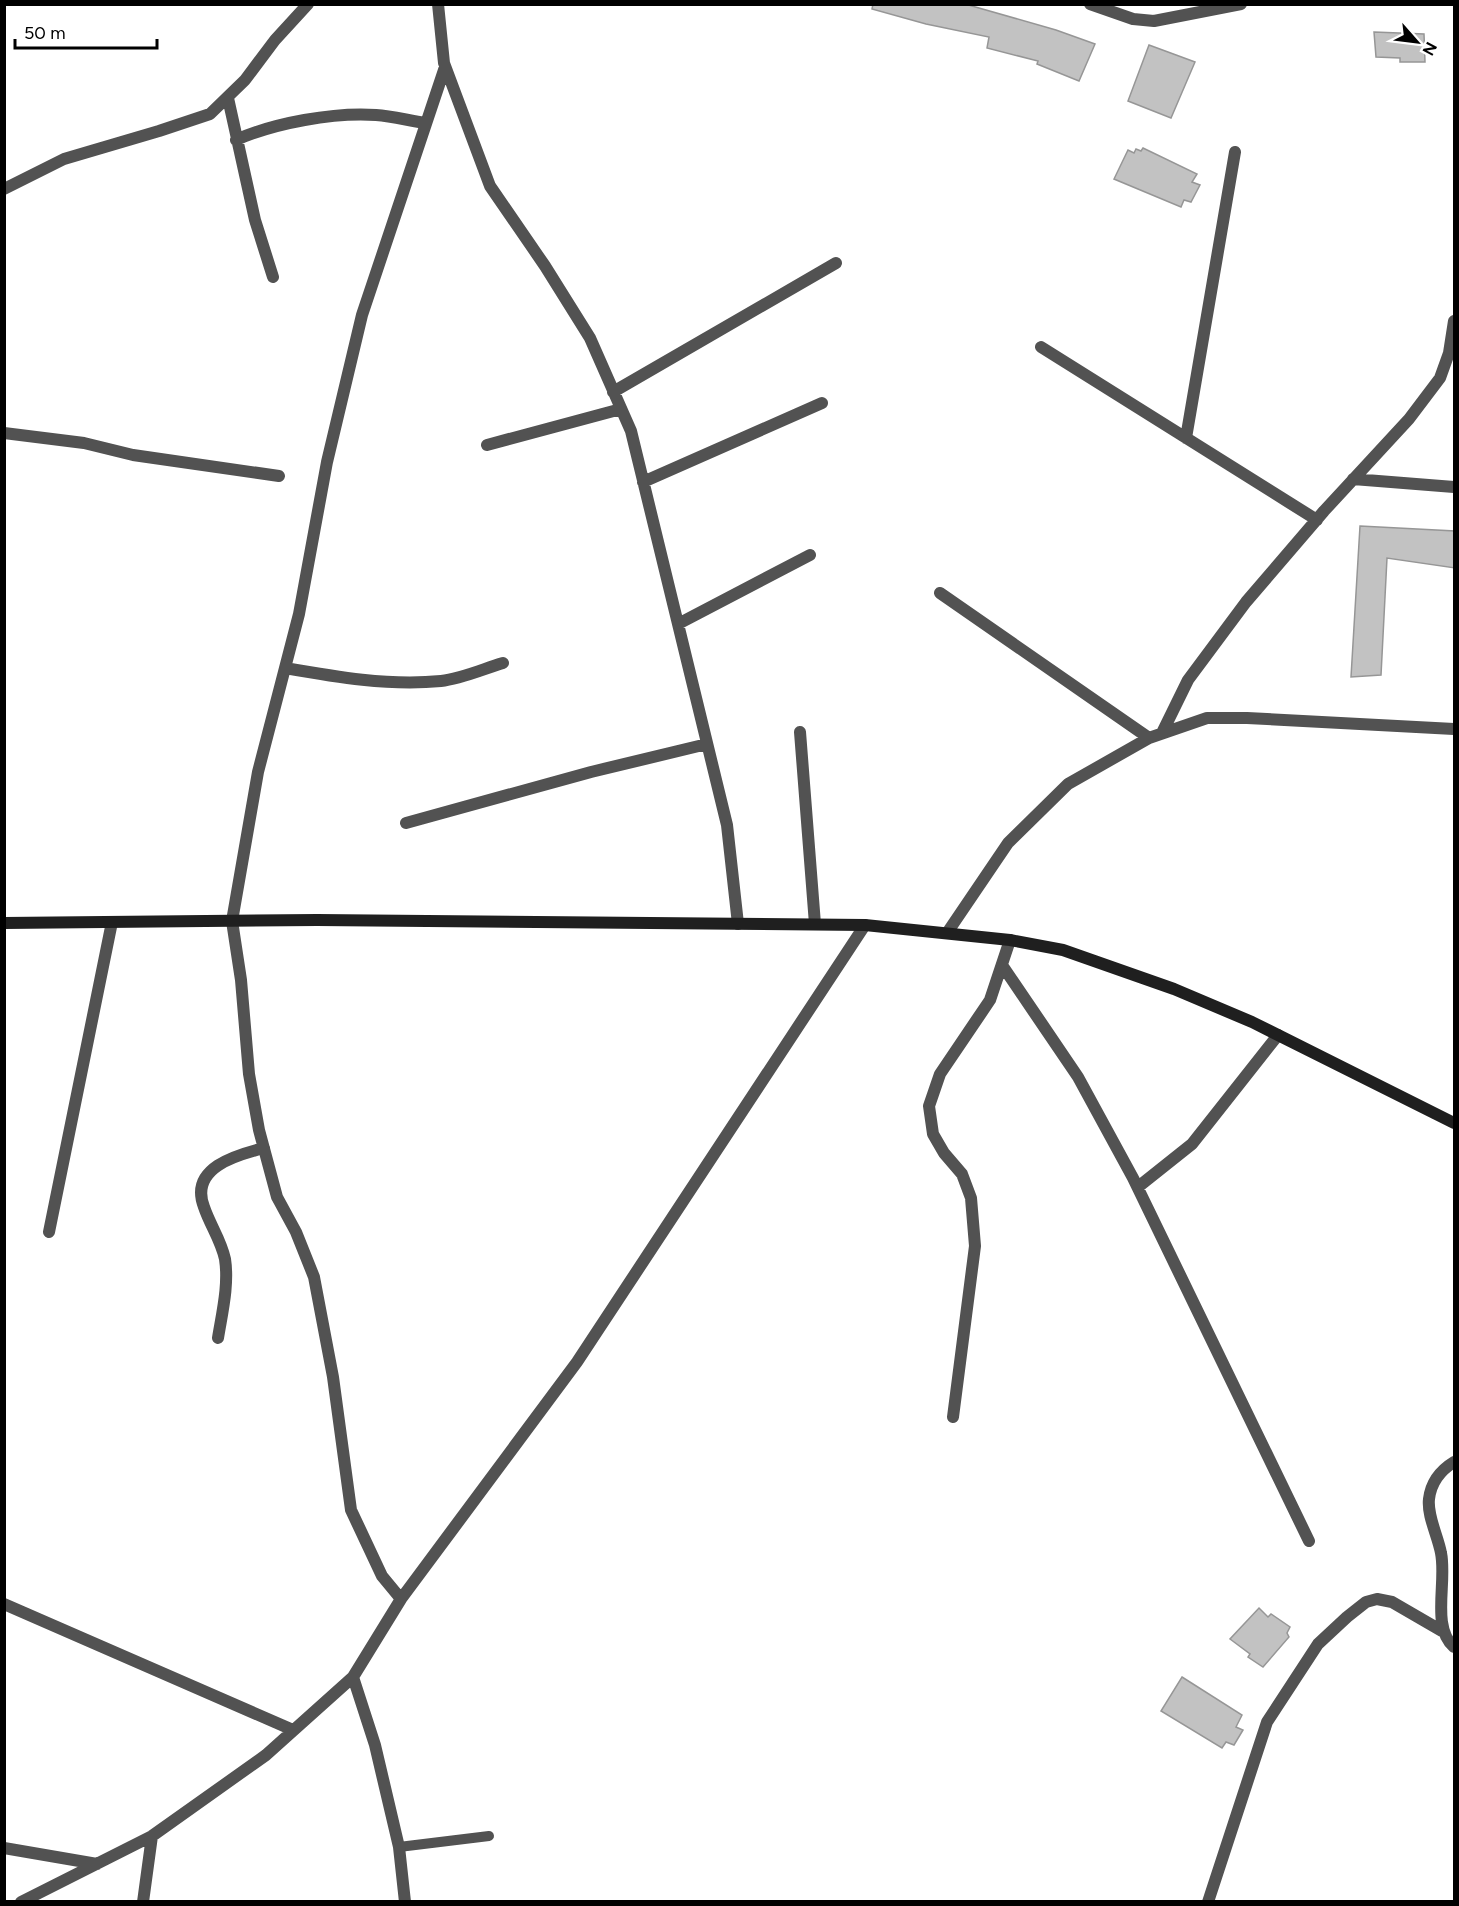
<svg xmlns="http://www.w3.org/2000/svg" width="1459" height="1906" font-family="Figtree,sans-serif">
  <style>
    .building { fill: #c2c2c2; stroke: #969696; stroke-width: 1.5 }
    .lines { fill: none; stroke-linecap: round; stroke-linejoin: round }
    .service { stroke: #525252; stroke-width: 10 }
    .minor { stroke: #525252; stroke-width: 12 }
    .secondary { stroke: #1f1f1f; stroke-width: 12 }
  </style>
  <rect width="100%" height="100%" fill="#fff"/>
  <!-- building -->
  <path class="building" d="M873,4H965L1056,30L1095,44L1079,81L1037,64L1038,61L987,48L989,37L926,24L872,9Z
    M1374,32L1424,34L1425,62H1400V58L1376,57Z
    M1149,45L1195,62L1171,118L1128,101Z
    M1143,148L1197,174L1192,182L1200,185L1191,202L1184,200L1181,207L1114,179L1128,150L1134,153L1136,149L1141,151Z
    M1360,526L1455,531V568L1387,558L1381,675L1351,677Z
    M1259,1608L1268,1617L1271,1614L1290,1627L1287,1633L1289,1637L1263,1667L1248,1657L1250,1654L1230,1639Z
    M1182,1677L1242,1715L1236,1727L1243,1730L1234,1745L1226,1742L1222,1748L1161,1711Z"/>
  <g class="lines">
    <!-- service -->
    <path class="service" d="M399,1847L489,1836"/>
    <!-- minor -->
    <path class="minor" d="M438,4L444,63L490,186L545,266L590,338L631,431L727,825L738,924
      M1090,4L1133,19L1154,21L1241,4
      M228,98L255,220L273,277
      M236,140C274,123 334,112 376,115C393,116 410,121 426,123
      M4,189L64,159L159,131L210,114L245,80L275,40L308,4
      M1041,347L1317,520
      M613,392L836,263
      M4,433L84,443L133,455L279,476
      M1186,438L1235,152
      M487,445L621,409
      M1353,479L1454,487
      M643,482L822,403
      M940,593L1149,738
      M678,624L810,555
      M285,668C336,677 388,686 441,681C461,679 483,669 503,663
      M800,732L815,924
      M1162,733L1188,680L1246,602L1324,511L1409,419L1440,378L1449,353L1454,321
      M406,823L591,772L707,744
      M947,933L1008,843L1068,784L1149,738L1207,718H1247L1454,729
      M1002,965L1078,1077L1133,1178L1309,1541
      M1138,1187L1192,1144L1278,1035
      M49,1232L112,922
      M218,1338C222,1313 229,1285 225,1259C221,1240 210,1225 204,1207C189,1168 236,1155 264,1148
      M953,1417L975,1246L971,1198L962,1174L944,1153L933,1134L929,1106L940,1074L990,1000L1010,940
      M1454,1462C1441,1470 1431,1482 1429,1499C1427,1516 1438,1536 1441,1553C1447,1582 1431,1627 1454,1647
      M401,1599L382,1576L351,1510L333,1377L314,1277L296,1232L277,1197L259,1130L249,1074L241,980L232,921L258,772L299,614L327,462L362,315L445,67
      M4,1604L293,1730
      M353,1677L375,1745L399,1847L405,1902
      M4,1848L97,1864
      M21,1902L152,1836L266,1755L353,1677L401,1599L577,1362L865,925
      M143,1902L152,1836
      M1208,1902L1267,1722L1318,1644L1347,1617L1366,1602L1377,1599L1392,1602L1442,1631"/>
    <!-- secondary -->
    <path class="secondary" d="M4,923L317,920L865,925L1010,940L1063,950L1174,989L1252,1022L1454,1123"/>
  </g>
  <!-- border -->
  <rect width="1459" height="1906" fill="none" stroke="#000000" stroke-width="12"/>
  <!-- north arrow -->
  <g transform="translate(1417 42) rotate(118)" stroke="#ffffff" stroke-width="4.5" paint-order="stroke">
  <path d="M0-4.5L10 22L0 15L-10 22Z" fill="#000000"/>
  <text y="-9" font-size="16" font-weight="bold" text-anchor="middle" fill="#000000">N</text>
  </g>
  <!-- scale -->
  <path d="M15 39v9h142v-9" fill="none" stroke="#000000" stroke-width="3"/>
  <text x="24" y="39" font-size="18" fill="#000000" stroke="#ffffff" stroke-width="4.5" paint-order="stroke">50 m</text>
</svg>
